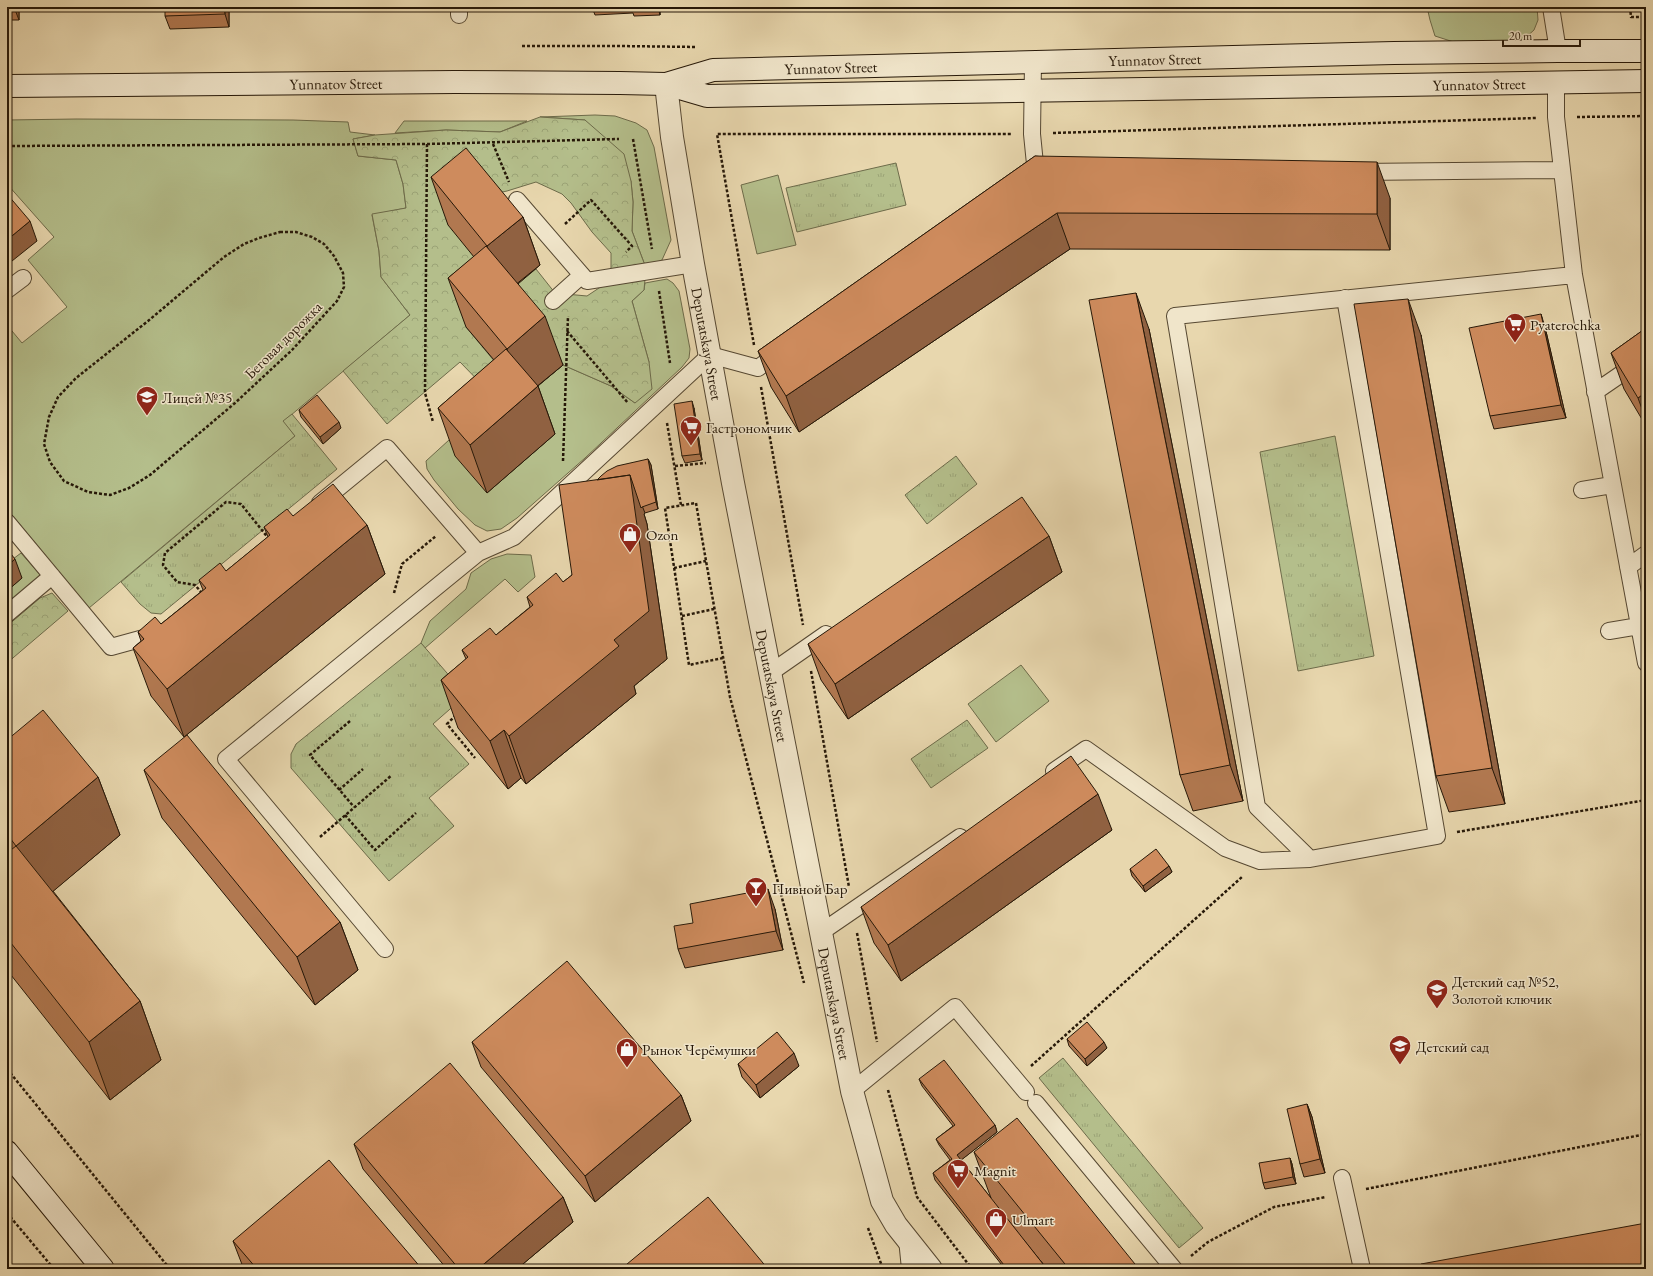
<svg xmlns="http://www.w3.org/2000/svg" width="1653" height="1276" font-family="'EB Garamond',serif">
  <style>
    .grass { fill: #b4be8b; stroke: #6d6b4a }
    .forest { fill: url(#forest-crowns); stroke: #6d6b4a }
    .park { fill: url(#park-tufts); stroke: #6d6b4a }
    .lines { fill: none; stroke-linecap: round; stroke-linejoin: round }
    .lane-casing { stroke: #564832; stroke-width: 18 }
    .street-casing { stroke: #564832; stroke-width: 24 }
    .secondary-casing { stroke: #261808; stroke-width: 24 }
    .path { stroke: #261808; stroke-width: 2.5; stroke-dasharray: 3 2; stroke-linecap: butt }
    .lane { stroke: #f0e5ca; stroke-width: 16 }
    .street { stroke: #f0e5ca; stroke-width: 22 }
    .secondary { stroke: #f0e5ca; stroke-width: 22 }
    .wall { fill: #b17850; stroke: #261808 }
    .shaded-wall { fill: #906141; stroke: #261808 }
    .building { fill: #ce8b5d; stroke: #261808 }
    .labels { text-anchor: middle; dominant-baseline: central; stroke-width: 3; stroke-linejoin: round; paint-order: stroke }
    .street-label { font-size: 15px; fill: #261808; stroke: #f0e5ca }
    .poi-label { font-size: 15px; fill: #261808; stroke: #f0e5ca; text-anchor: start }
  </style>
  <defs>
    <pattern id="forest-crowns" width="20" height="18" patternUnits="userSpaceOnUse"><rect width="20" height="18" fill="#b4be8b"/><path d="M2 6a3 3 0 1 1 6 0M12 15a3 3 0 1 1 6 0" fill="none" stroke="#9ba376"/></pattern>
    <pattern id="park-tufts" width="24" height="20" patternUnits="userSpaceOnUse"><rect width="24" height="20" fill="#b4be8b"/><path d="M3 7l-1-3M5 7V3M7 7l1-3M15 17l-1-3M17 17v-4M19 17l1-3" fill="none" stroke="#9ba376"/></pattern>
  </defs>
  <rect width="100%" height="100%" fill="#e8d7ae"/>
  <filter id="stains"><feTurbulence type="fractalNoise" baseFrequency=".005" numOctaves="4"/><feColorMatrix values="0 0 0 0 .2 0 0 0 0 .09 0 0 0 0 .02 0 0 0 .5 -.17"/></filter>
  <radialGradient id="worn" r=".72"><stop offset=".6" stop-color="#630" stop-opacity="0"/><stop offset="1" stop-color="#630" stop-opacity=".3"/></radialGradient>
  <!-- grass -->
  <path class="grass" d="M1427,7H1537L1538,20L1534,30L1524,39L1515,43L1460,44L1435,36L1430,20Z
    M595,115L615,116L636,123L647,130L654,147L671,240L662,260L646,268L632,231L633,202L631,181L585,120L540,117Z
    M76,119L293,120L348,122L350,132L375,135L353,139L358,156L396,160L403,184L406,208L372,215L379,251L381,277L410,315L284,421L295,436L89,608L7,509V325L22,343L67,307L28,260L54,237L7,184V120Z
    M404,121H527L500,132L446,130L395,133Z
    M778,175L796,245L757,254L741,185Z
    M667,279L673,283L679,291L690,349L689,358L682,367L585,458L517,518L501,529L487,531L475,525L458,509L434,480L427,469L426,461L495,398L524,397L563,365L611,386L635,403L649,362L632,301L644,290L645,283Z
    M21,553L42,577L7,606V591L22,578L9,562Z
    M507,554L531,555L535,577L518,592L505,579L425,648L421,643L430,621L466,589L471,573L491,559Z
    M1021,665L1049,701L996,742L968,704Z"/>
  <!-- forest -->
  <path class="forest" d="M540,117L585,120L624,154L631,181L633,202L632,231L646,268L644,290L632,301L649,362L652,389L635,403L611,386L563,365L506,293L536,269L555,293L587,296L611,280V253L592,232L571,203L562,194L536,182L507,191L484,196L504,294L466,327L524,397L495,398L460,362L387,424L343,371L410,315L381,277L379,251L372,214L406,208L403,184L396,160L358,156L353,139L375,135L446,130L500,132Z
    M52,593L68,611L7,663V626L40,598Z"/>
  <!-- park -->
  <path class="park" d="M896,163L906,205L797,232L786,188Z
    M292,414L337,469L161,614L151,613L140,604L121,582L295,436L283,421Z
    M1335,436L1374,656L1298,671L1260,452Z
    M956,456L977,484L927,524L905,495Z
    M421,643L466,695L433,724L469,764L429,798L454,826L389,881L291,768V754L296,744Z
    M967,720L988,748L931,788L911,759Z
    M1063,1058L1203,1228L1179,1248L1039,1078Z"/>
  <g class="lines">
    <!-- lane casing -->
    <g class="lane-casing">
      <path id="lane" d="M1551,7L1558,51
        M459,15V7
        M1556,81V117L1574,275L1646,663
        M1359,172L1562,170
        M1032,176L1036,174L1032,134L1033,62
        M517,200L587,281L693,264
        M7,290L23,278
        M553,301L582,275
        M1595,392L1646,357
        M1582,490L1612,485
        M320,503L387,448L478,553
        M7,522L111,647L162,633
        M1628,567L1646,554
        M7,614L52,576
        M1609,631L1639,626
        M770,673L826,634
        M1054,771L1086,749L1225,848L1260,861L1310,859L1437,836L1345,298
        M1310,859L1257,807L1175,316L1574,275
        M820,933L960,837
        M385,949L226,759L478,553L514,537L710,355L758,368L780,352
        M852,1091L955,1007L1026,1092
        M1036,1103L1174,1269
        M1342,1178L1362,1269
        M907,1239L910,1269"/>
    </g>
    <!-- street casing -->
    <g class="street-casing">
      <g id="street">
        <path id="s1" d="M666,84L672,137L693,264L733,483L852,1091L882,1201L896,1225L931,1269"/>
      </g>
    </g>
    <!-- secondary casing -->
    <g class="secondary-casing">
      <g id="secondary">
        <path id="s2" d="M666,84L713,70L1394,53L1558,51H1646"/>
        <path id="s3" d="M7,86L455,82L620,83L666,84L707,96L1646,81"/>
        <path d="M7,1152L103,1269"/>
      </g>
    </g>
    <!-- path -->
    <path class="path" d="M1630,7L1631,17H1646
      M522,46H619L697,47
      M1577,117L1646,116
      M1053,133L1536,118
      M633,139L652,249
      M427,144L425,393L433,422
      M493,144L509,182
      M7,146L427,144L619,139
      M565,224L591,200L632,246L626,252
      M280,232H296L312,237L324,244L334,256L343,273L344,287L337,301L292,350L235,403L150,475L129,488L110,495L88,492L64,481L50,462L44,444L49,417L58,397L76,378L148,321L224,257L244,244L259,238Z
      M659,291L670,363
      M567,331L628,403
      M754,345L717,134H1012
      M761,387L803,625
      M667,423L681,505
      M563,461L568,316
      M675,466L706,463
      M674,568L706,561
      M202,593L195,585L177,582L163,565L165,553L226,502L241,504L269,539
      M394,593L402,564L436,536
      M682,616L714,609
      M723,658L689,665L665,508L696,503C707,568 719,633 730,697L804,983
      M811,671L849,887
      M456,715L447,724L475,758
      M350,721L310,755L354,807
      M339,790L363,769
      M345,815L375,850L416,813
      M1457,832L1646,800
      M320,837L392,775
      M857,933L877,1042
      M1031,1066L1242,877
      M7,1069L170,1269
      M888,1090L917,1197L972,1269
      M1366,1189L1646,1134
      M7,1213L54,1269
      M868,1228L883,1269
      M1191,1256L1208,1242L1274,1207L1326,1197"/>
    <!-- lane -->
    <use href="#lane" class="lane"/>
    <!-- street -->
    <use href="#street" class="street"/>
    <!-- secondary -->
    <use href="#secondary" class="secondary"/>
  </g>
  <!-- wall -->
  <path class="wall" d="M7,7H72V9L19,10V20H7Z
    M229,7V27L170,29L165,16Z
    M592,7H719L660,11V15L634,16L633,13L595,15Z
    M1035,156L1390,198V250L1070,249L799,432L771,387L758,351Z
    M431,177L523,217L540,265L518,284L563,365L538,386L555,434L487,493L455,456L438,408L494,360L466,327L448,278L474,257L448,225Z
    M1545,327L1566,418L1494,429L1490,416Z
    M1646,328V426L1624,389L1611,353Z
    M1149,329L1243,801L1193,811L1180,775Z
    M1421,335L1505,804L1449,812L1436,776Z
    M694,408L702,460L685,463L682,456Z
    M299,410L341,428L323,444L301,417Z
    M648,459L651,465L658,509L645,513L644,514L647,524L667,659L634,686L636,694L526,784L521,778L508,789L458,728L441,680L466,659L462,650L496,635L530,607L527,597L563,582L572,575L597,480Z
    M293,516L367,525L385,574L184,737L151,696L133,648L141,641L138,632L161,624L203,590L199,580L226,571L268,537L264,527Z
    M1049,536L1062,572L848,719L821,680L808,644Z
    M7,740L98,777L120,835L53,891L140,1001L161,1060L110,1100L7,970Z
    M144,770L340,922L358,970L315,1005L162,818Z
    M1112,830L901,981L874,943L861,907Z
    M1169,866L1172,872L1145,892L1132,876L1130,869Z
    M775,909L783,950L685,968L678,949Z
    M1067,1039L1107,1048L1087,1066L1069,1046Z
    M472,1042L681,1095L691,1121L595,1202L481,1067Z
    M738,1064L799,1066L760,1098L742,1077Z
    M919,1079L995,1125L997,1132L961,1160L991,1198L974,1152L1139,1269H1047L1022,1238L1047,1269H1005L935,1180L933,1173L950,1160L939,1145L936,1139L953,1126L922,1086Z
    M1307,1104L1312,1117L1325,1173L1304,1177L1300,1164Z
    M354,1144L563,1197L573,1222L517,1269H447L363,1169Z
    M1290,1158L1292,1164L1296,1184L1265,1189L1263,1183Z
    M233,1241L422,1269H245L243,1267Z"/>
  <!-- shaded-wall -->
  <path class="shaded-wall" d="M14,7H18L19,10V20Z
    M224,7H229V27L225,14Z
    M658,7H659L660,11V15Z
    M1377,162L1390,198V250L1377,214Z
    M1057,213L1070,249L799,432L786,396Z
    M523,217L540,265L504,294L487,246Z
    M30,221L37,241L7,265V240Z
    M1136,293L1149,329L1243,801L1230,765Z
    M1408,299L1421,335L1505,804L1492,768Z
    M1541,314L1545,327L1566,418L1561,405Z
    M545,316L563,365L524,397L507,349Z
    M538,386L555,434L487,493L470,445Z
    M1646,392V420L1638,398Z
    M692,401L694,408L702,460L700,454Z
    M339,422L341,428L323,444L320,437Z
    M648,459L651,465L658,509L656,502Z
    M630,475L645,513L644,514L647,524L667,659L634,686L636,694L526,784L509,736L614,640Z
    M367,525L385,574L184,737L167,689Z
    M1049,536L1062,572L848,719L835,684Z
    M15,559L22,578L7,591V566Z
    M504,730L521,778L508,789L490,741Z
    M98,777L120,835L38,904L16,846Z
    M1098,794L1112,830L901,981L888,945Z
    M1169,866L1172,872L1145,892L1143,886Z
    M768,889L775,909L783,950L776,931Z
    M340,922L358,970L315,1005L297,957Z
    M140,1001L161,1060L110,1100L89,1042Z
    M1104,1042L1107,1048L1087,1066L1085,1059Z
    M794,1053L799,1066L760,1098L756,1085Z
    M681,1095L691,1121L595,1202L585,1176Z
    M1307,1104L1312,1117L1325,1173L1320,1159Z
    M995,1125L997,1132L960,1161L957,1155Z
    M1290,1158L1292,1164L1296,1184L1293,1177Z
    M563,1197L573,1222L517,1269H478Z"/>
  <!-- building -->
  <path class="building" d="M165,7H224L225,14L165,16Z
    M631,7H658V8L632,10Z
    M466,148L523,217L487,246L431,177Z
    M1035,156L1377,162V214L1057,213L786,396L758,351Z
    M7,194L30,221L7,240Z
    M486,246L545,316L507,349L448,278Z
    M1136,293L1230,765L1180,775L1089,300Z
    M1408,299L1492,768L1436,776L1354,304Z
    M1541,314L1561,405L1490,416L1469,328Z
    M1646,328V392L1638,398L1611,353Z
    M506,349L538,386L470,445L438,408Z
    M317,395L339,422L320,437L299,410Z
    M692,401L700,454L682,456L674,404Z
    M648,459L656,502L642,507L641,508L630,475L597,480L601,476L607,471L617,466Z
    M630,475L649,611L614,640L619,646L509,736L504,730L490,741L441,680L468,657L462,650L490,628L496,635L533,605L527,597L556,573L563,582L572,575L559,485Z
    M333,484L367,525L167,689L133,648L144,639L138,632L155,617L161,624L206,588L199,580L220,563L226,571L270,535L264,527L287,509L293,516Z
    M1022,497L1049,536L835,684L808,644Z
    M1646,528V533L1644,530Z
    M7,549L15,559L7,566Z
    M43,710L98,777L16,846L140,1001L89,1042L7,938V853L16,846L7,834V740Z
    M187,735L340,922L297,957L144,770Z
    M1071,756L1098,794L888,945L861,907Z
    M1156,849L1169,866L1143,886L1130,869Z
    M768,889L776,931L678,949L674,926L693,923L690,904Z
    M567,961L681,1095L585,1176L472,1042Z
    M1087,1022L1104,1042L1085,1059L1067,1039Z
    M777,1032L794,1053L756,1085L738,1064Z
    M944,1060L995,1125L957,1155L1047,1269H1007L933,1173L952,1159L936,1139L955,1125L919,1079Z
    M450,1063L563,1197L478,1269H459L354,1144Z
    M1307,1104L1320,1159L1300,1164L1287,1109Z
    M1017,1118L1139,1269H1069L974,1152Z
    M1290,1158L1293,1177L1263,1183L1259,1163Z
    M329,1160L422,1269H257L233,1241Z
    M708,1197L768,1269H621Z
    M1646,1223V1269H1416L1421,1264Z"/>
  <!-- icons -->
  <defs>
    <g id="supermarket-pin" transform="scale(1.15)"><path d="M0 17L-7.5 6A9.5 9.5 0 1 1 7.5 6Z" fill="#8f2418" stroke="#f0e5ca"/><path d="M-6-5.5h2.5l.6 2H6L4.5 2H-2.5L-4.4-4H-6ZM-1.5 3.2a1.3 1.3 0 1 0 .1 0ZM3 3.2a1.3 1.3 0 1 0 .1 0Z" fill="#fff"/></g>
    <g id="school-pin" transform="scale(1.15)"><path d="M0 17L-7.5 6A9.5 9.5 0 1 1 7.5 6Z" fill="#8f2418" stroke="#f0e5ca"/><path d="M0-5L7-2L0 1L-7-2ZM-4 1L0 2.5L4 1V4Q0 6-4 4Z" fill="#fff"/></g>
    <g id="shop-pin" transform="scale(1.15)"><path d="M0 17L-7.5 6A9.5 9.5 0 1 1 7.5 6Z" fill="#8f2418" stroke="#f0e5ca"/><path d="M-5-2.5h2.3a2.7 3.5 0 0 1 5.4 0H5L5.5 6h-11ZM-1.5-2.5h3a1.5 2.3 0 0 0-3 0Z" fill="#fff"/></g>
    <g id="bar-pin" transform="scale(1.15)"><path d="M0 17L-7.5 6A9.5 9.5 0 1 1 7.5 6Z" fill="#8f2418" stroke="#f0e5ca"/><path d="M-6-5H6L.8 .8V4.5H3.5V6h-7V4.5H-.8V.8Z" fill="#fff"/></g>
  </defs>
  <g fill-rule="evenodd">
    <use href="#supermarket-pin" x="1515" y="324"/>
    <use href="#school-pin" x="147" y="397"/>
    <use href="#supermarket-pin" x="691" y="427"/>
    <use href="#shop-pin" x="630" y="534"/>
    <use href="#bar-pin" x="756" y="888"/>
    <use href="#school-pin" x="1437" y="990"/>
    <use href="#school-pin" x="1400" y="1046"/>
    <use href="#shop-pin" x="627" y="1049"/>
    <use href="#supermarket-pin" x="958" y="1170"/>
    <use href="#shop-pin" x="996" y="1219"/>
  </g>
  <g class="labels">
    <!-- street labels -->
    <g class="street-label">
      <text stroke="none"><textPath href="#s2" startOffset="491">Yunnatov Street</textPath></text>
      <text stroke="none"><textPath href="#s2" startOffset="167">Yunnatov Street</textPath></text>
      <text stroke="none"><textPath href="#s3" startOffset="329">Yunnatov Street</textPath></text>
      <text stroke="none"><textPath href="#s3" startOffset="1474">Yunnatov Street</textPath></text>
      <text transform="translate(283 340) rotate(-45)">Беговая дорожка</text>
      <text stroke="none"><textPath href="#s1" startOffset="263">Deputatskaya Street</textPath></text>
      <text stroke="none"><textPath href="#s1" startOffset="611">Deputatskaya Street</textPath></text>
      <text stroke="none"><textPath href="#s1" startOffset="935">Deputatskaya Street</textPath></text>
    </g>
    <!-- poi labels -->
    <g class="poi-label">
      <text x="1530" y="324">Pyaterochka</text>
      <text x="162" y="397">Лицей №35</text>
      <text x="706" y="427">Гастрономчик</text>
      <text x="646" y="534">Ozon</text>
      <text x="772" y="888">Пивной Бар</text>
      <text x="1452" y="981">Детский сад №52,<tspan x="1452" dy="17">Золотой ключик</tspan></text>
      <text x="1416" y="1046">Детский сад</text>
      <text x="642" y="1049">Рынок Черёмушки</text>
      <text x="974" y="1170">Magnit</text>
      <text x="1012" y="1219">Ulmart</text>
    </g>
  </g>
  <!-- margin -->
  <rect width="1653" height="1276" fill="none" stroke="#e8d7ae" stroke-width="24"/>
  <rect x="8" y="8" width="1637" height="1260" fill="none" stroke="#261808" stroke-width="2"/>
  <rect x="12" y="12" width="1629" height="1252" fill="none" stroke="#261808"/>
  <!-- scale -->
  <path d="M1503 40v6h77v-6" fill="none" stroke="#261808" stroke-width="2"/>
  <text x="1509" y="40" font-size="12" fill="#261808" stroke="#f0e5ca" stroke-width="3" paint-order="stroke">20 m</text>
  <rect width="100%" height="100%" filter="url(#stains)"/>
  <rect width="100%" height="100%" fill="url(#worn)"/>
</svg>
